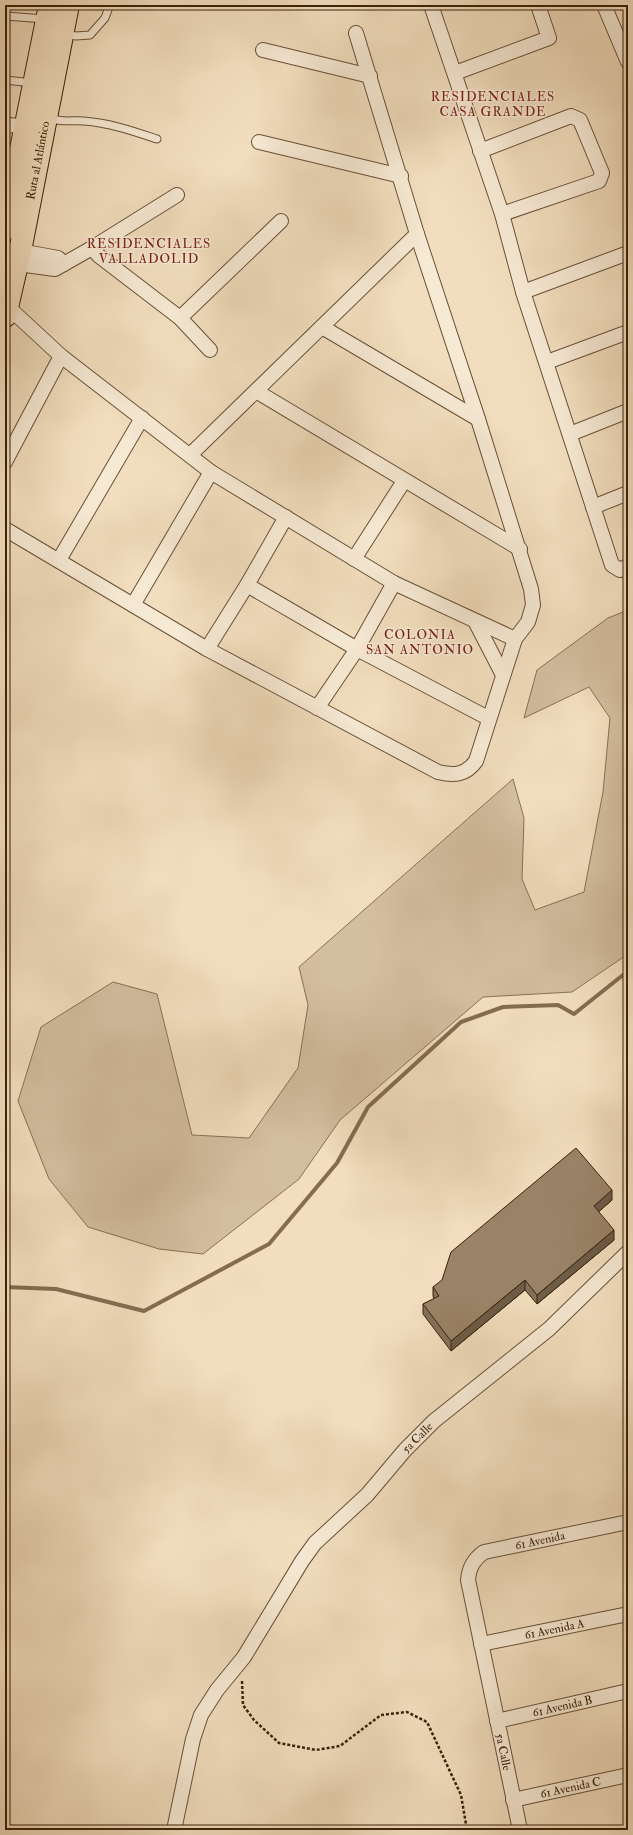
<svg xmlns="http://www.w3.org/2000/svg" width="633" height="1835" font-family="'IM FELL Double Pica',serif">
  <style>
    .green { fill: #d3be9f; stroke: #877054 }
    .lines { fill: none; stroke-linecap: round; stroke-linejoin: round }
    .stream { stroke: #846c51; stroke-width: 4 }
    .service-casing { stroke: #695037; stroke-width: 9 }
    .minor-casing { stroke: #695037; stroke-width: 16 }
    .trunk-casing { stroke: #3b210a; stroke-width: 24 }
    .path { stroke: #3b210a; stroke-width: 2.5; stroke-dasharray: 3 2; stroke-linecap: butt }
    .service { stroke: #f7ead5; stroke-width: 7 }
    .minor { stroke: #f7ead5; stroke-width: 14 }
    .trunk { stroke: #f2debe; stroke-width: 22 }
    .wall { fill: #847159; stroke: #3b210a }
    .shaded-wall { fill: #6c5c49; stroke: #3b210a }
    .building { fill: #9a8368; stroke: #3b210a }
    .labels { text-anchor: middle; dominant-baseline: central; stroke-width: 3; stroke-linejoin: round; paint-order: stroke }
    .street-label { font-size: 12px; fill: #3b210a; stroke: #f7ead5 }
    .neighbourhood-label { font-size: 13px; letter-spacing: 1px; fill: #7a1f14; stroke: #f7ead5 }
  </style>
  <rect width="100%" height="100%" fill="#f2debe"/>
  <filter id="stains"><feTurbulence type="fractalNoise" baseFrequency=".005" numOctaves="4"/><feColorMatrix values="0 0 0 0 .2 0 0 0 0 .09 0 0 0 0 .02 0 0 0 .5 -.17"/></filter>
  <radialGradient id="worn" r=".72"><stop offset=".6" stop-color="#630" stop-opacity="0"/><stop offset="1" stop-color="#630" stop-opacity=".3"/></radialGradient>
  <!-- green -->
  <path class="green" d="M628,610V949L625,956L572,992L483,997L340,1120L299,1179L203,1254L159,1249L88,1227L49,1179L18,1101L41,1027L113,982L157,994L192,1135L249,1138L298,1068L308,1005L299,967L513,779L524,818L522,879L535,910L584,892L603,792L610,718L589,687L524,718L537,670L608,618Z"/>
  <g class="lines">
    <!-- stream -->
    <path class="stream" d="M5,1287L56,1289L144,1311L269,1244L337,1163L368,1107L461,1022L503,1007L558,1005L574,1014L628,971"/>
    <!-- service casing -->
    <g class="service-casing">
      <path id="service" d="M5,16L45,19
        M64,34L76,36L90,35L105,18L109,7
        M5,80L33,83
        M48,117C60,123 71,120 84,121C110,123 133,131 157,139"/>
    </g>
    <!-- minor casing -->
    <g class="minor-casing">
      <g id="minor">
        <path d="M431,5L502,214L523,292L612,565L620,570L628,566"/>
        <path d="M604,5L628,62"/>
        <path d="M263,50L370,76"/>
        <path d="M455,73L549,38L538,5"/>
        <path d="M5,125L24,126"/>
        <path d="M259,142L401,176"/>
        <path d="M480,151L571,116L580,120L602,173L599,181L502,214"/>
        <path d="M92,248L177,195"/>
        <path d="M20,251L58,258L64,264"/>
        <path d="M18,264L55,269L92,248L99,256L180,318L210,350"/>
        <path d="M523,292L628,253"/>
        <path d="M8,307L61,356L211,472L394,583L515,639"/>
        <path d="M180,318L281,221"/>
        <path d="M322,327L478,419"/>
        <path d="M547,362L628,332"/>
        <path d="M256,391L520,549"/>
        <path d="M570,434L628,411"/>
        <path d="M190,455L417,234"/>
        <path d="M5,462L61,356"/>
        <path d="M593,507L628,493"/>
        <path d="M5,529L207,649L438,772C454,776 466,775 476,761L515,639L528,622L533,605L531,589L478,419L417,234L356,33"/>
        <path d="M354,559L404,481"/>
        <path d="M59,560L142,418"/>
        <path d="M247,585L357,649L488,718"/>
        <path d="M133,605L211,472"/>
        <path d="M475,621L503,675"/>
        <path d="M207,649L247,585L286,517"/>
        <path d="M317,708L357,649L394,583"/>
        <path id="s1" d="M481,1644L628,1614"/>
        <path id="s2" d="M497,1721L628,1691"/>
        <path id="s3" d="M513,1800L628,1775"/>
        <path id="s4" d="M174,1830L193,1739L201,1715L217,1690L244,1657L302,1561L315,1543L367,1495L405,1450L434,1421L549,1329L628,1252"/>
        <path id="s5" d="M520,1830L468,1580C469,1567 474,1559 484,1552L628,1522"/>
      </g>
    </g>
    <!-- trunk casing -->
    <g class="trunk-casing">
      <g id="trunk">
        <path d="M5,229L50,5"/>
        <path id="s6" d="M5,316L20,251L68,5"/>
      </g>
    </g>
    <!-- path -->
    <path class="path" d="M242,1681L243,1705L254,1720L279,1743L316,1750L340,1746L381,1715L407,1712L427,1722L461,1795L467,1830"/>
    <!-- service -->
    <use href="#service" class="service"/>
    <!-- minor -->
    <use href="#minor" class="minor"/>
    <!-- trunk -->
    <use href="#trunk" class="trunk"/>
  </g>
  <!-- wall -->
  <path class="wall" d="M612,1200L598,1212L614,1240L537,1304L525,1290L451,1351L423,1314V1304L434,1299L433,1296V1287Z"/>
  <!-- shaded-wall -->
  <path class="shaded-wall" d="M612,1190V1200L594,1216V1206Z
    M614,1230V1240L537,1304V1295Z
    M525,1280V1290L451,1351V1341Z"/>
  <!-- building -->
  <path class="building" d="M576,1148L612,1190L594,1206L614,1230L537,1295L525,1280L451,1341L423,1304L439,1296L433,1287L442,1280L451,1252Z"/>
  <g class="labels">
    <!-- street labels -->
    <g class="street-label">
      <text stroke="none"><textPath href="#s6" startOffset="159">Ruta al Atlántico</textPath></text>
      <text stroke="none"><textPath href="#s4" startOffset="472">5a Calle</textPath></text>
      <text stroke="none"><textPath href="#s5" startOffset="346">61 Avenida</textPath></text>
      <text stroke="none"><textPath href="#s1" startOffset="75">61 Avenida A</textPath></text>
      <text stroke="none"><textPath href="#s2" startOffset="67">61 Avenida B</textPath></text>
      <text transform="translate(503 1752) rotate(78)">5a Calle</text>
      <text stroke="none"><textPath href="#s3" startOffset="59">61 Avenida C</textPath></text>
    </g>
    <!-- neighbourhood labels -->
    <g class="neighbourhood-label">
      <text x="493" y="97">RESIDENCIALES<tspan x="493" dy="15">CASA GRANDE</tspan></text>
      <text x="149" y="244">RESIDENCIALES<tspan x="149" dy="15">VALLADOLID</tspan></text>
      <text x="420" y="635">COLONIA<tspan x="420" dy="15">SAN ANTONIO</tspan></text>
    </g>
  </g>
  <!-- margin -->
  <rect width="633" height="1835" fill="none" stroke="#f2debe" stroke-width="20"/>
  <rect x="6" y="6" width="621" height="1823" fill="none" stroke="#3b210a" stroke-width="2"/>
  <rect x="10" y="10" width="613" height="1815" fill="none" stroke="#3b210a"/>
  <rect width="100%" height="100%" filter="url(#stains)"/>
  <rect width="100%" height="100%" fill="url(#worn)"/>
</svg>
